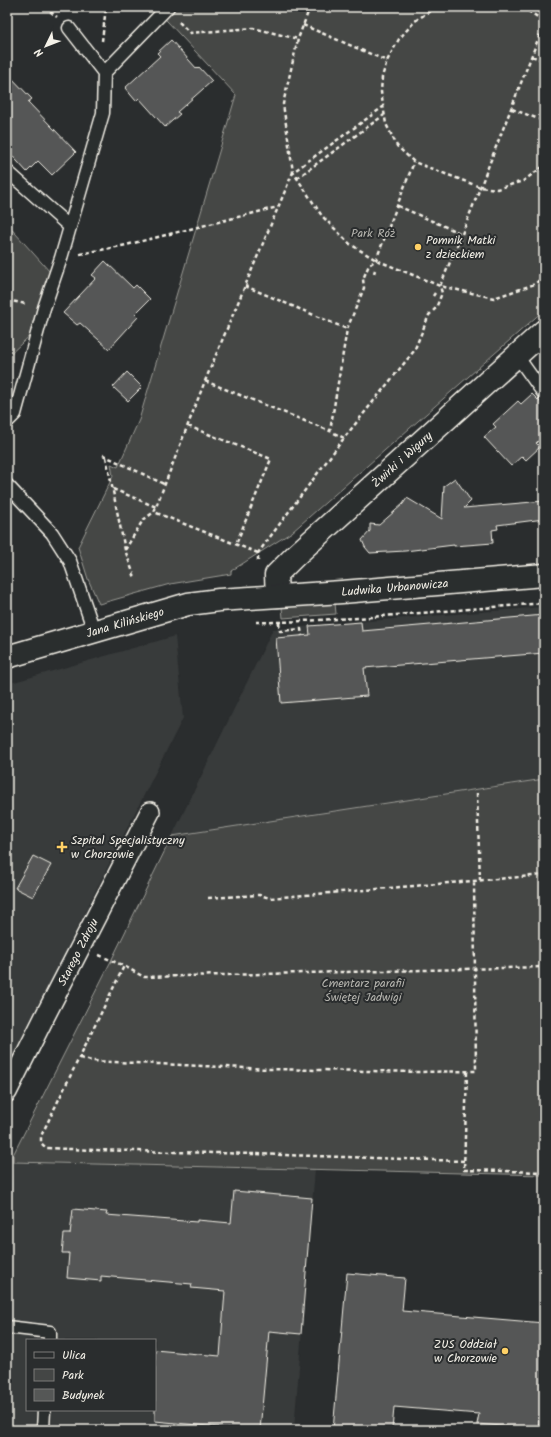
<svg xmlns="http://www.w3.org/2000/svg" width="551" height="1437" font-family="Kalam,sans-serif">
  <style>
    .built { fill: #373a3a; fill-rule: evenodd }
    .green { fill: #444645; stroke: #9c9c96 }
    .building { fill: #555756; stroke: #f4f1e8 }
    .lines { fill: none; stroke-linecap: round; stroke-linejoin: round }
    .service-casing { stroke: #f4f1e8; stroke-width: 15 }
    .pedestrian-casing { stroke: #f4f1e8; stroke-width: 22 }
    .minor-casing { stroke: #f4f1e8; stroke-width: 25 }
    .path { stroke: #f4f1e8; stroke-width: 2.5; stroke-dasharray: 4 3; stroke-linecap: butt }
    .service { stroke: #2a2d2e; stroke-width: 12 }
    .pedestrian { stroke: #2a2d2e; stroke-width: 19 }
    .minor { stroke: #2a2d2e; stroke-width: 22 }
    .poi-dot { fill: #ffd166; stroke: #2a2d2e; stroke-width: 1.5 }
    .labels { text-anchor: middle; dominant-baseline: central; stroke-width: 4; stroke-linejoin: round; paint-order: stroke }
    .park-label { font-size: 12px; fill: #b6b5af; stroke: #2a2d2e }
    .poi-label { font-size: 12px; fill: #f4f1e8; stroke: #2a2d2e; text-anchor: start }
    .street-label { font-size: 12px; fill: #f4f1e8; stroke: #2a2d2e }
  </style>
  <rect width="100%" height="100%" fill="#2a2d2e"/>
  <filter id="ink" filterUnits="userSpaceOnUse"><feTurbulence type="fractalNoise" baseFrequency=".025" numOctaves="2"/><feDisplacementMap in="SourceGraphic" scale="8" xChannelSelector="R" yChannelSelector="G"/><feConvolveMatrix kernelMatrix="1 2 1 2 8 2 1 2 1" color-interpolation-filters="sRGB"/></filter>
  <g filter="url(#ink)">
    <!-- built -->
    <path class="built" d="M544,607V779L172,836L273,629L344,624V623L356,624V622Z
      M175,636L183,718L96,890L7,1071V684Z
      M13,1162L315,1169L294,1430H55L7,1426V1240ZM27,1340H155V1410H27Z"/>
    <!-- green -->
    <path class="green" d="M154,7H544V310L292,532L231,571V574L170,584L99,604L88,579L78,547L113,476L111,464L118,467L139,420L236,95Z
      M7,224L50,272L37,329L7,357Z
      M335,603L336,614L283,618L282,607Z
      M544,779V1175L13,1162V1155L111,961L172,836Z"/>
    <!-- building -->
    <path class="building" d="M171,40L197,69L199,67L212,81L177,112L180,114L165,127L139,98L136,101L125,88L160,56L157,53Z
      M7,73L32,99L28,102L76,152L52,175L38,161L27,172L7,150Z
      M105,261L133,288L136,285L150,299L135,314L138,317L109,349L80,323L77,325L63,313L96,278L92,275Z
      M127,372L142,387L128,401L113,387Z
      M532,394L544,406V436L536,443L540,447L526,460L522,456L511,466L484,437L496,427L493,424L518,401L521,404Z
      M455,478L471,501L464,508L544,501V519L497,525L498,529L492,530L493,543L454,546V545L405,551L370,553L365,547L362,540L370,531V524L379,525L403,504L407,498L442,519L444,486Z
      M544,615V653L364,668L367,696L281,703L276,638L310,635L309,626L361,622L362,631Z
      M33,856L51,865L33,897L15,888Z
      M234,1191L312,1198L301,1334L269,1331L260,1430H238L219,1428V1427L155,1421V1350L220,1356L225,1291L191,1288L192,1284L157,1281L101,1276V1281L67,1278L69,1253H62L64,1234H70L73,1209L107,1212L106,1215L197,1222V1220L231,1223Z
      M347,1273L405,1278L402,1311L544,1323V1419H539L538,1429L477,1424L479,1414L394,1407L392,1430H333Z"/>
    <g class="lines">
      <!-- service casing -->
      <g class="service-casing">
        <path id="service" d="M69,28L104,73
          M7,171L70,227
          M517,356L544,394
          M7,422L15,414L44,308L61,258L103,113L104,73L168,7
          M7,485L52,533L70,561L94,631
          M7,1327L50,1332V1340
          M43,1430L44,1410"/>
      </g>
      <!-- pedestrian casing -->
      <g class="pedestrian-casing">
        <g id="pedestrian">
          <path id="s1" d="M7,1092L46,1014L150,812"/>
        </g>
      </g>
      <!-- minor casing -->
      <g class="minor-casing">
        <g id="minor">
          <path id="s2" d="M277,596L276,575L296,555L544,331"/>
          <path id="s3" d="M7,657L188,604L219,600L342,592L544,575"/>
        </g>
      </g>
      <!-- path -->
      <path class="path" d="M45,7L57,17
        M310,7L298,39L283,104L293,172L322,216L350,244L376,260L440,286L494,298L535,284L544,276
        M436,7L415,21L399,39L387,61L382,77L381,92L386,124L397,146L414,162L480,187L497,189L523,181L544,166
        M522,7L544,21
        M179,22L190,33L253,28L298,39
        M303,25L387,61
        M102,41L106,7
        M532,56L544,61
        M512,109L544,121
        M297,178L384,115
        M398,206L462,234
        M80,254L126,245L278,207
        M374,273L375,270
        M245,286L347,329
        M433,296L435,293
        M7,300L26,304
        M205,381L330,431
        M188,426L271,459L236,544
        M344,438L330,431L347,329L364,288L363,279L369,265L376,260L414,162
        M103,455L164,484
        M106,457L125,550L135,578
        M113,489L156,507
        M125,550L143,520L154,512
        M258,553L154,512L205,381L293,172L383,107
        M258,561V553L344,438L414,351L429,315L436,308L442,293L440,286L462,234L544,24
        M256,622C290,623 324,619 358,618L544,603
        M279,623L280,631L301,629L302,636
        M477,793L480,880
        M208,898L259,895L270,898L544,875
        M99,955L124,966
        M80,1058L92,1061L269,1069L419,1072L476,1071L474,881
        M467,1072L464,1170L544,1172
        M464,1161L255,1154L93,1150L46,1148L41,1143V1136L124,966L144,977L544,967"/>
      <!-- service -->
      <use href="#service" class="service"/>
      <!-- pedestrian -->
      <use href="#pedestrian" class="pedestrian"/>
      <!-- minor -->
      <use href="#minor" class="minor"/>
    </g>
  </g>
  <!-- markers -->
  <g class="poi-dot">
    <circle cx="418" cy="247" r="4"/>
    <path d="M60 841h4v4h4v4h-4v4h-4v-4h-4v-4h4z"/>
    <circle cx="505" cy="1351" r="4"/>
  </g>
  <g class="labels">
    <!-- park labels -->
    <g class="park-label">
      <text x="373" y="233">Park Róż</text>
      <text x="363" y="983">Cmentarz parafii<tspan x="363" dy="14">Świętej Jadwigi</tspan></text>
    </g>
    <!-- poi labels -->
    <g class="poi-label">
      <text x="426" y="240">Pomnik Matki<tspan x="426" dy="14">z dzieckiem</tspan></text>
      <text x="71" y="840">Szpital Specjalistyczny<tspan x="71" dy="14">w Chorzowie</tspan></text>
      <text x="497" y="1344" text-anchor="end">ZUS Oddział<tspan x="497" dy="14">w Chorzowie</tspan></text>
    </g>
    <!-- street labels -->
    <g class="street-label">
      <text stroke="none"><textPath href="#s2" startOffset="192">Żwirki i Wigury</textPath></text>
      <text stroke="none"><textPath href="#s3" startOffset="396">Ludwika Urbanowicza</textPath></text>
      <text stroke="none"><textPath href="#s3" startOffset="123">Jana Kilińskiego</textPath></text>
      <text stroke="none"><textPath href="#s1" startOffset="157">Starego Zdroju</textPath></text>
    </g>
  </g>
  <!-- margin -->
  <rect width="551" height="1437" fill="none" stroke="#2a2d2e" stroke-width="24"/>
  <rect x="12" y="12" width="527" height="1413" fill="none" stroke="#f4f1e8" stroke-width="1.5" filter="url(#ink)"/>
  <!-- legend -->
  <rect x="26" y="1339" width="130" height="72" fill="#2a2d2e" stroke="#7b7b78"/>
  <rect x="34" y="1352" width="20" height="6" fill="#2a2d2e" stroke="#7b7b78"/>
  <text x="62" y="1359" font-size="12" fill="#f4f1e8">Ulica</text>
  <rect x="34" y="1369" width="20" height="12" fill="#444645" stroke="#7b7b78"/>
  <text x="62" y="1379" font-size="12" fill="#f4f1e8">Park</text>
  <rect x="34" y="1389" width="20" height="12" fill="#555756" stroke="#7b7b78"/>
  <text x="62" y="1399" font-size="12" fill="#f4f1e8">Budynek</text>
  <!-- north arrow -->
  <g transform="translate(46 46) rotate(227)" stroke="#2a2d2e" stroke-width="3" paint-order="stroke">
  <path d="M0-3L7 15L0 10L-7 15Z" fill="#f4f1e8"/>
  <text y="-6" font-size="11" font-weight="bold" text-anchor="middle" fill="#f4f1e8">N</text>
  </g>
</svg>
